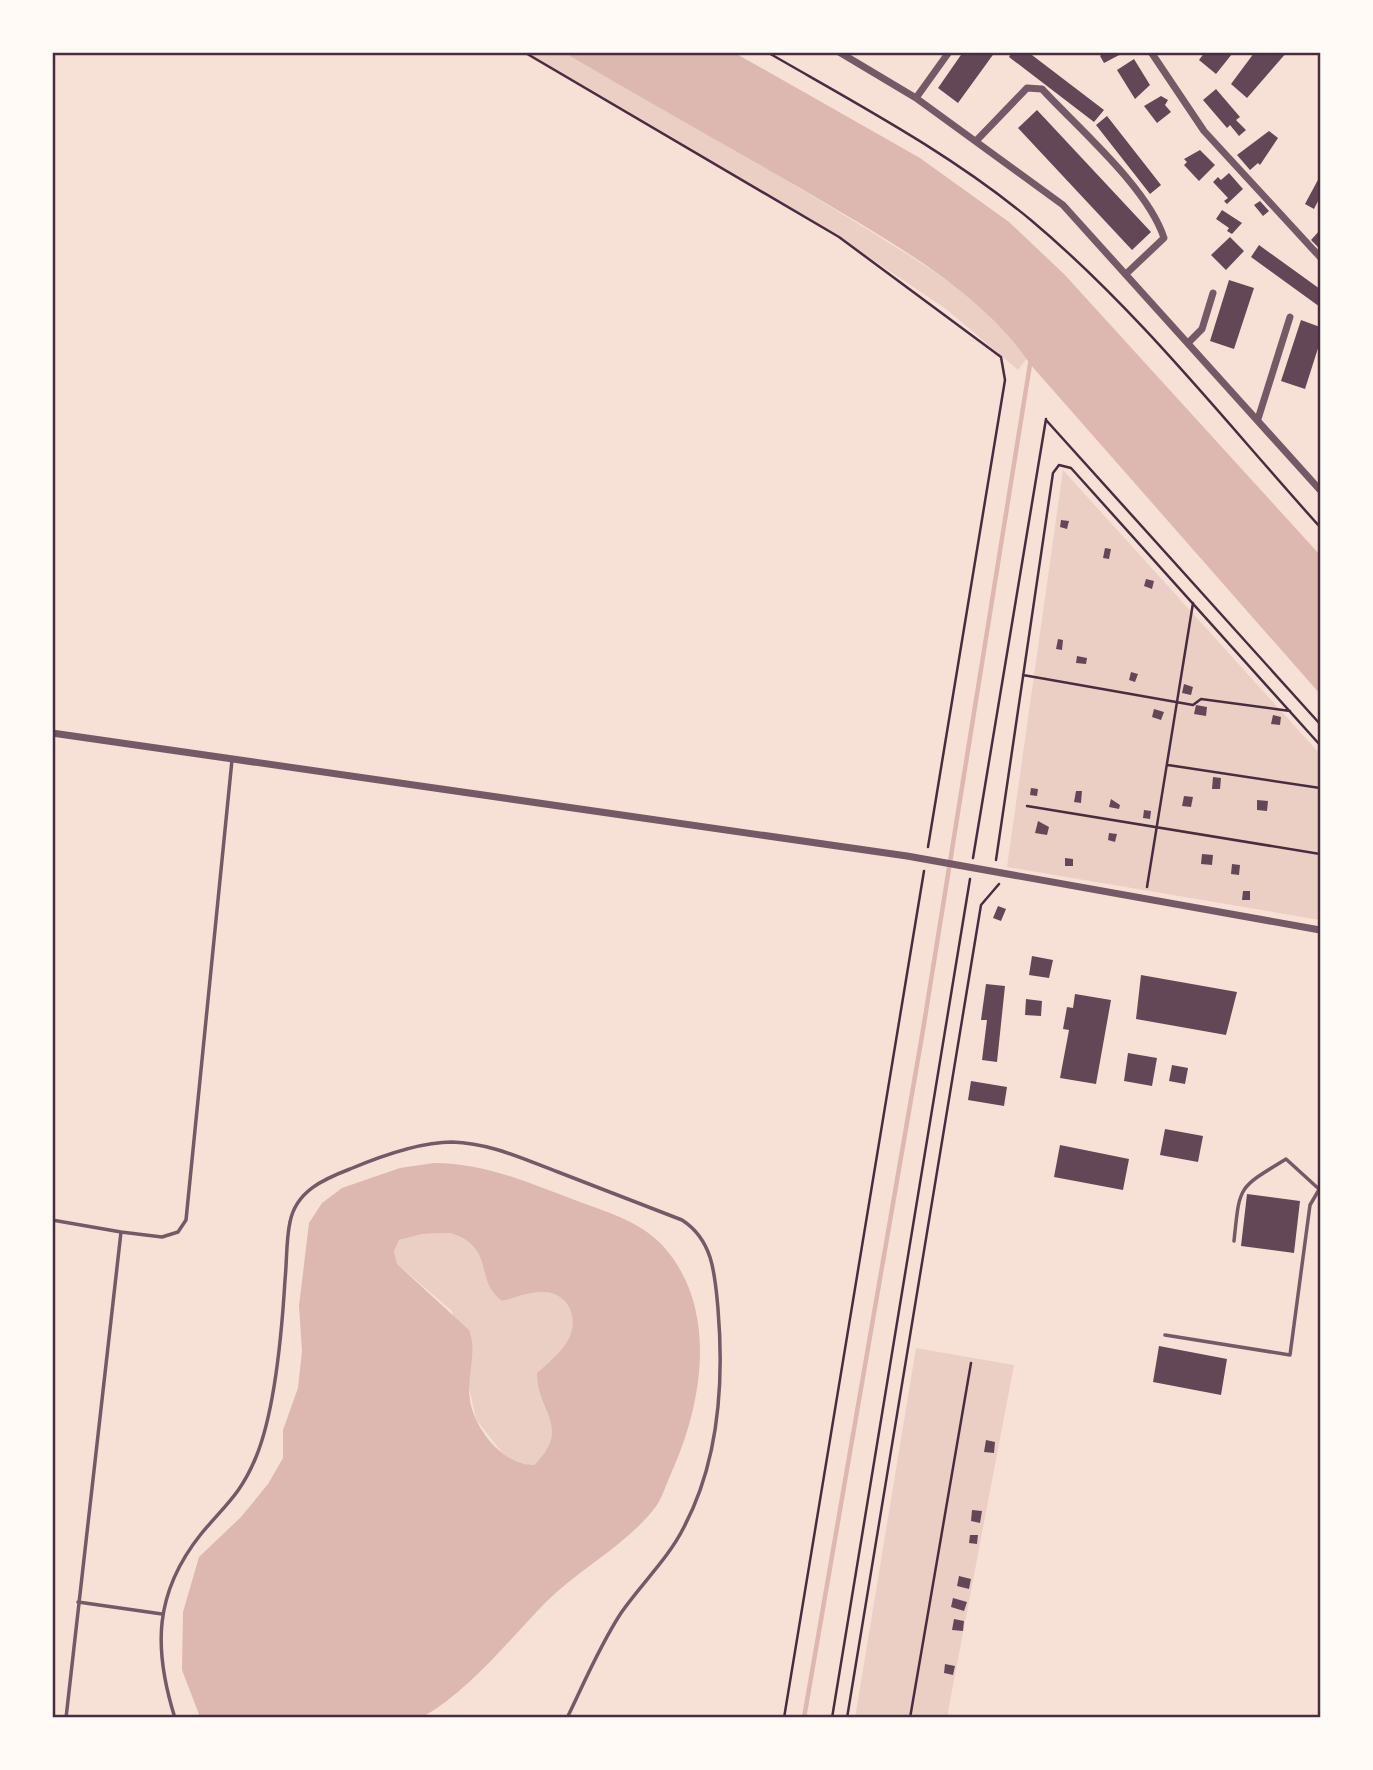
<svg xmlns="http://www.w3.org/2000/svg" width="1373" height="1770" font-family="Helvetica,sans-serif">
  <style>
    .green { fill: #ebcfc5 }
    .water { fill: #dcb8b0; fill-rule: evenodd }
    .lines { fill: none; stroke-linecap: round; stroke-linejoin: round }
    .stream { stroke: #dcb8b0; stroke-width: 4.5 }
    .building { fill: #644757 }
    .path { stroke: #4a2c40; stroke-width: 2.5 }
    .service { stroke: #755966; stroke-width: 3.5 }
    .minor { stroke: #755966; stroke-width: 7 }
    .neatline { fill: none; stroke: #4a2c40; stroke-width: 2.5 }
  </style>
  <rect width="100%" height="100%" fill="#f7e1d7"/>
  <!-- green -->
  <path class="green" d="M522,53H565C667,112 770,169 870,231C923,264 993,305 1027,358L1018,370L946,309L839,237Z
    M1063,470L1320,754V920L1007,867Z
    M450,1233C497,1249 473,1279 502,1301C516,1297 536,1289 551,1293C573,1299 578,1324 567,1342C560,1353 547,1364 537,1374C536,1413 573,1427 534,1465H520L506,1458L476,1419L452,1311L397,1264L394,1251L399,1240L422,1234Z
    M916,1348L1014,1365L947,1717L855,1718Z"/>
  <!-- water -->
  <path class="water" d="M565,53H735L920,158L1009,222L1064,274L1320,555V694L1030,364C980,288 877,234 800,188C722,143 643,99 565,53Z
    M434,1163C487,1163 531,1184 580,1202C610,1213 641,1222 663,1246C720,1309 702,1407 670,1476C665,1487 661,1501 654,1509C624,1547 579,1569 546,1602C507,1642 471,1689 423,1717H200L182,1670L183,1612L199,1557L241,1517L268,1484L283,1458V1430L298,1388L302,1351L299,1306L309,1223L322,1203L342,1188L400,1168ZM450,1233C497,1248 473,1280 502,1301C517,1297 536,1289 551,1293C573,1299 578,1324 567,1342C560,1353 547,1364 537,1373C536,1412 573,1427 534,1465C504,1466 474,1429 470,1400C466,1376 478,1353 469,1330L397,1264L394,1251L399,1240L422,1234Z"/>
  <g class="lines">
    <!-- stream -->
    <path class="stream" d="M804,1718L923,1030L1031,358"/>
  </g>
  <!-- building -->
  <path class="building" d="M963,52H995L958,103L938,88Z
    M1012,52H1028L1104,110L1094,122L1009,57Z
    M1104,52H1125L1104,63L1100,56Z
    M1205,52H1231L1232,54L1216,74L1199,60Z
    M1259,52H1287L1247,98L1231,84L1254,53Z
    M1134,59L1150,85L1135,99L1117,70Z
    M1216,89L1240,117L1236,120L1246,130L1239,136L1230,125L1227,128L1203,100Z
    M1161,96L1168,100L1165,105L1171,112L1157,123L1144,106Z
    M1037,110L1151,232L1132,250L1018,128Z
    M1107,116L1161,185L1150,194L1096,125Z
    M1269,131L1278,138L1260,165L1258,163L1250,170L1237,155Z
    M1200,150L1215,165L1199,181L1184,165L1187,162L1184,159Z
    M1229,173L1243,189L1227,204L1224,201L1228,198L1213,182L1218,177L1221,180Z
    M1320,176V197L1314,209L1305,204Z
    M1260,201L1269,211L1263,216L1254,205Z
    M1222,210L1242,223L1232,234L1227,231L1229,228L1216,219Z
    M1320,230V249L1311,240Z
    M1230,237L1244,251L1226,270L1211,255Z
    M1259,245L1320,289V307L1251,257Z
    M1229,280L1254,288L1234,349L1210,341Z
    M1301,320L1320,327V342L1305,389L1281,381Z
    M1061,520L1069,521L1067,529L1060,527Z
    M1105,548L1111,549L1109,559L1103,558Z
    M1146,579L1154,581L1152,589L1144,586Z
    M1058,639L1063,640L1062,650L1056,649Z
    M1077,656L1087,658L1086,664L1076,663Z
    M1131,672L1138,674L1135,682L1129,680Z
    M1184,684L1193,687L1191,695L1182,693Z
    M1196,705L1207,707L1206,716L1194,714Z
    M1154,709L1164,712L1161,720L1152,717Z
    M1273,715L1281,717L1280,725L1271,724Z
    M1213,777L1221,778L1220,789H1212Z
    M1031,788L1038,789L1037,796L1030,795Z
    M1076,791H1082L1081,803L1074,802Z
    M1184,796L1193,797L1191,807L1182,806Z
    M1111,799L1120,805L1119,809L1109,807Z
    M1257,800L1268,801L1267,811L1257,810Z
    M1144,810L1151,811L1150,819L1143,818Z
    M1038,821L1049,827L1047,835L1035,833Z
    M1109,833L1117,834L1115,842L1108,840Z
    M1202,854L1213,855L1212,865L1201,864Z
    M1065,858L1073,859V866H1065Z
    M1232,864L1240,865L1239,875L1231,874Z
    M1243,891H1250V900H1242Z
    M998,906L1006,909L1001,921L993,918Z
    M1032,956L1053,960L1049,978L1029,975Z
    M1141,975L1237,992L1226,1035L1136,1019Z
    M986,984L1005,986L997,1062L982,1060L987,1020H981Z
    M1075,994L1111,1000L1096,1084L1060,1078L1069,1030L1063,1029L1067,1007L1073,1008Z
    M1026,999L1042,1001L1041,1016L1025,1015Z
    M1128,1053L1157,1058L1152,1086L1124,1081Z
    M1172,1065L1188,1068L1185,1084L1169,1081Z
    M971,1081L1007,1087L1004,1106L968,1100Z
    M1165,1129L1203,1136L1198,1162L1160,1155Z
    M1060,1145L1129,1159L1123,1190L1054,1177Z
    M1247,1194L1300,1201L1294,1253L1241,1246Z
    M1159,1346L1227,1359L1221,1395L1153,1382Z
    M986,1440L995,1442L994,1453L984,1452Z
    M972,1510L982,1511L980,1523L971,1521Z
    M970,1535H978L977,1544L969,1543Z
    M959,1576L971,1579L969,1589L957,1586Z
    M953,1598L967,1602L964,1611L951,1607Z
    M954,1619L964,1621L963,1631L952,1630Z
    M945,1664L955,1666L953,1675L944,1673Z"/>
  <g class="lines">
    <!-- path -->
    <path class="path" d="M524,52L839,237L1001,357L1005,380L928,847
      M767,52C857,104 952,154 1032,221C1139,311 1227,424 1320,527
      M1046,420L1320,724
      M1023,675L1193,705L1201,699L1290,711
      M1168,765L1320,788
      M1027,806L1320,854
      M973,858L1046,419
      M996,860L1053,473L1059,465L1071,468L1320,745
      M1147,887L1193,603
      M784,1718L924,871
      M832,1718L970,879
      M847,1718L981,905L999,884
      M910,1718L971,1363"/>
    <!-- service -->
    <path class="service" d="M52,1220L121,1232L66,1718
      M121,1232L162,1237L178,1232L186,1220L232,760
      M1234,1241C1240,1185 1237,1189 1286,1159L1320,1190
      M1165,1335L1290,1355L1310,1205L1320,1188
      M78,1602L162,1614
      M175,1718C153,1648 154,1593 201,1534C225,1505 241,1494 256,1457C275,1411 282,1330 285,1280C287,1261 286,1240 290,1222C296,1191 324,1179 350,1169C381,1156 419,1142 452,1142C490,1143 523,1159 558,1172C600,1188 641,1204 682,1220C713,1240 715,1274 718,1309C724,1381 719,1461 684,1527C668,1559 641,1584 621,1613C600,1645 584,1683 567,1718"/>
    <!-- minor -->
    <path class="minor" d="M839,52L916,98L1063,205L1320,490
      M1151,52L1204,131L1320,257
      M916,98L949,52
      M977,140L1027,88L1042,89C1079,129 1148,188 1164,238L1127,273
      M1189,342L1202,329L1213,293
      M1258,419L1290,317
      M52,733L907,856L1320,930"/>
  </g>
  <!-- border -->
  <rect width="1373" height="1770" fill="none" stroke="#fffaf5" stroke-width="108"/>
  <rect x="54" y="54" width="1265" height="1662" class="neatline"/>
</svg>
